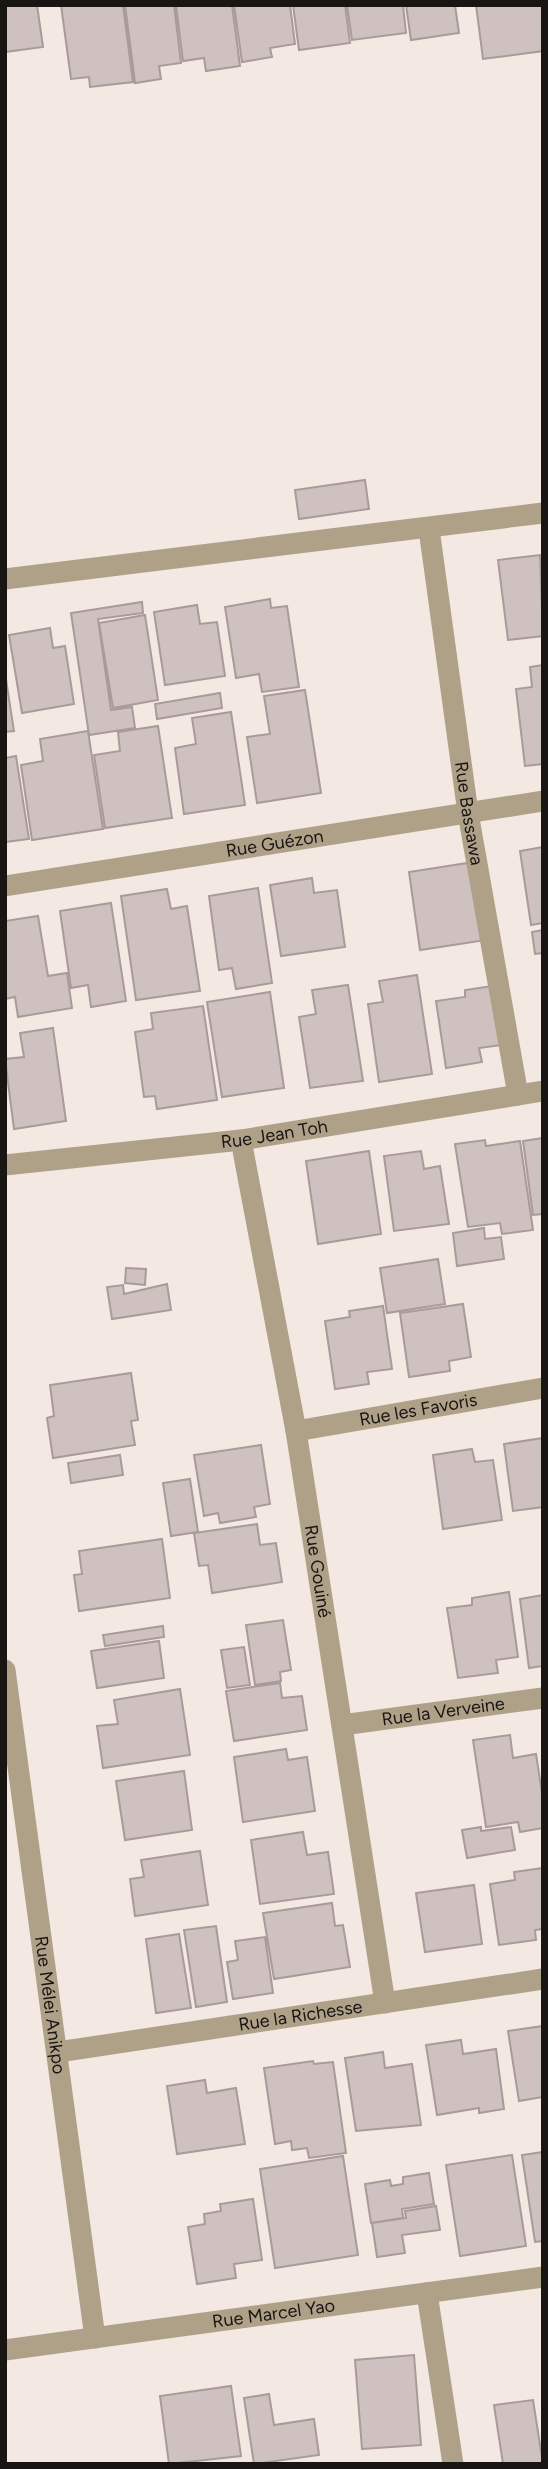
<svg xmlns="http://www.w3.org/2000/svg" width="548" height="2469" font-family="Figtree,sans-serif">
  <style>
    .building { fill: #cec1bf; stroke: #a89b9a; stroke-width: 2 }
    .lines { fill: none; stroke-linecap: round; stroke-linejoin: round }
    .minor { stroke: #afa188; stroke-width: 21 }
    .labels { text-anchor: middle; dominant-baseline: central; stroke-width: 6; stroke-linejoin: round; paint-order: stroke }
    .street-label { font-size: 18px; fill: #191513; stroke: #fff }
  </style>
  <rect width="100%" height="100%" fill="#f3e8e2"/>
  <!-- building -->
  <path class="building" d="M5,5H37L43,47L5,52Z
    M61,5H123L133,82L90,87L89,77L71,79Z
    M125,5H174L181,63L159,66L161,79L135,83Z
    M176,5H232L240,66L206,71L204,58L183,61Z
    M234,5H290L295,44L270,48L272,57L242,62Z
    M293,5H345L350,43L299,50Z
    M347,5H403L406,33L352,40Z
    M406,5H455L459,33L411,40Z
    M476,5H543V51L483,59Z
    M365,480L369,509L299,519L295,490Z
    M540,555L543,636L508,640L498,560Z
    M270,599L271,608L287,606L299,687L262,692L259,674L236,678L225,607Z
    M142,602L143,613L98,619L111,710L132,707L135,728L89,735L71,613Z
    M197,605L200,624L217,622L225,676L165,685L154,612Z
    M145,615L158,700L113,708L99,623Z
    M50,628L53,648L65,646L74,704L22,713L9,635Z
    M543,665V764L525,766L516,689L532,687L530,667Z
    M5,673L14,731L5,732Z
    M305,690L321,793L257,803L247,737L270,734L264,696Z
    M220,693L222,708L157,719L155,704Z
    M231,712L245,805L184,814L175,748L196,744L192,718Z
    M158,726L172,818L105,828L94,755L120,751L118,732Z
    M88,731L103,829L32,840L21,765L43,761L40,739Z
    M16,756L29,839L5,842V758Z
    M543,847V923L531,925L520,851Z
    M474,862L486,940L420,950L409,872Z
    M312,878L314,893L337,890L345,947L281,956L270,885Z
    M258,888L272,983L236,989L232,968L219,970L209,896Z
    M167,889L171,909L187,906L200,991L136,1000L121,896Z
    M111,903L126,1001L91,1007L88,985L71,988L60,911Z
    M38,916L48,976L67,973L72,1008L18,1017L15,997L5,999V921Z
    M543,930V953L535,954L532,932Z
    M417,975L432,1074L379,1082L368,1004L383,1002L379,981Z
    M348,985L363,1081L310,1088L299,1017L316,1014L312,990Z
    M493,986L502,1045L479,1048L482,1062L446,1068L436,1001L465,997V990Z
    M270,992L284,1088L222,1097L207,1002Z
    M203,1006L217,1100L157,1109L155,1096L144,1097L135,1032L153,1029L151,1013Z
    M53,1028L66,1121L14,1129L5,1059L24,1057L20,1033Z
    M543,1138V1214L533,1215L523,1141Z
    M485,1140L486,1146L520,1141L533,1230L502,1234L500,1223L468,1227L455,1144Z
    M369,1151L381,1234L318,1244L306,1161Z
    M421,1151L424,1169L440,1166L449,1224L394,1231L384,1156Z
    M484,1228L485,1239L501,1237L504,1259L457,1266L453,1233Z
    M438,1259L445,1304L387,1313L380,1268Z
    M126,1268L146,1269L145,1285L125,1283Z
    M167,1284L171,1310L112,1319L107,1287L123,1285L124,1294Z
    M463,1304L471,1357L449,1361L450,1371L409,1377L400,1313Z
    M383,1306L392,1369L367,1372L369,1384L335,1389L325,1321L350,1317L349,1311Z
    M131,1373L138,1420L131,1421L135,1445L53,1458L47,1418L54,1416L50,1385Z
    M543,1438V1507L513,1511L504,1444Z
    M261,1445L270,1504L254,1507L256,1517L220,1523L218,1513L204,1516L194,1455Z
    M472,1449L475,1462L493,1460L502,1520L443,1529L433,1455Z
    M120,1455L123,1475L71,1483L68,1463Z
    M190,1479L198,1532L171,1536L163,1483Z
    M257,1524L260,1545L276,1543L282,1582L212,1593L208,1565L199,1566L194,1533Z
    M162,1539L170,1598L79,1611L74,1575L82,1574L79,1551Z
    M509,1592L518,1657L496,1660L498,1673L458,1678L447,1608L472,1605V1598Z
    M543,1595V1666L529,1668L520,1599Z
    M283,1620L291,1670L280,1672L281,1681L255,1685L246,1625Z
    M163,1626L164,1637L105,1646L103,1635Z
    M159,1641L164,1678L97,1688L91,1651Z
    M244,1647L250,1685L227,1688L221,1650Z
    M280,1683L282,1698L302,1696L307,1730L234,1741L226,1691Z
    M180,1689L190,1755L103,1768L97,1726L118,1724L114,1700Z
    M510,1735L513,1758L536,1754L543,1800V1828L520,1832L518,1822L486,1827L473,1740Z
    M286,1749L288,1760L307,1757L315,1811L243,1822L234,1757Z
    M184,1771L192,1830L125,1840L116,1781Z
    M481,1827V1831L511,1827L515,1850L467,1858L462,1830Z
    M303,1832L307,1855L328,1852L334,1894L260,1904L251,1840Z
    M200,1851L208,1905L135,1916L130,1879L144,1877L141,1860Z
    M543,1868V1929L535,1930L536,1940L499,1945L490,1884L515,1880L514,1872Z
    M474,1885L482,1944L425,1952L416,1893Z
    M332,1903L335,1926L343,1925L350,1967L274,1979L263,1913Z
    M216,1926L227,2002L196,2007L184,1930Z
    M179,1934L191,2008L156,2013L146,1939Z
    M265,1937L273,1993L233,1999L227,1962L238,1960L235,1941Z
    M543,2026V2097L519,2101L508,2031Z
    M461,2040L463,2054L496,2049L504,2109L479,2113V2108L437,2115L426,2045Z
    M383,2052L385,2068L412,2064L421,2125L356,2131L345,2058Z
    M313,2061L314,2064L333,2062L346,2153L309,2158L307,2148L292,2150L291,2141L275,2144L264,2068Z
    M205,2080L207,2093L236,2088L245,2144L177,2154L167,2086Z
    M543,2152V2241L535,2242L522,2155Z
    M512,2155L526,2246L460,2256L446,2165Z
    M343,2156L358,2255L275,2268L260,2169Z
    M429,2173L434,2204L402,2209L403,2218L371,2223L365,2184L390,2180L391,2186L403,2184V2177Z
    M253,2199L262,2260L234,2264L236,2278L197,2284L188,2227L205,2224L204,2214L221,2211L220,2204Z
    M436,2206L440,2230L402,2235L405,2253L377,2257L372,2223L406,2218L405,2211Z
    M414,2355L421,2445L362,2449L355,2360Z
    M231,2386L241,2456L169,2464L160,2396Z
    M269,2394L274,2425L314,2419L319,2455L254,2464L244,2398Z
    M533,2400L543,2464H503L494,2405Z"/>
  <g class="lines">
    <!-- minor -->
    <g class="minor">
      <path id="s1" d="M429,529L468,813L518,1095"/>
      <path d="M5,579L543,513"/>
      <path id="s2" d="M5,886L543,801"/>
      <path id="s3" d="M241,1140L296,1431L385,2003"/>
      <path id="s4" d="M5,1165L241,1140L543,1091"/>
      <path id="s5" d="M296,1431L543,1388"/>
      <path id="s6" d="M5,1670L95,2338"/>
      <path id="s7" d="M342,1725L543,1698"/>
      <path id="s8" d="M58,2052L543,1979"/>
      <path d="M427,2293L453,2464"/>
      <path id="s9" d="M5,2350L543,2277"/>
    </g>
  </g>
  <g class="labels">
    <!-- street labels -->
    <g class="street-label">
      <text stroke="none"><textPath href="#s1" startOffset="287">Rue Bassawa</textPath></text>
      <text stroke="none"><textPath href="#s2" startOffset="273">Rue Guézon</textPath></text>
      <text stroke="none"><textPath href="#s4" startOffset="271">Rue Jean Toh</textPath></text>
      <text stroke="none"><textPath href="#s5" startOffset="124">Rue les Favoris</textPath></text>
      <text stroke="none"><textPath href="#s3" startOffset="438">Rue Gouiné</textPath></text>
      <text stroke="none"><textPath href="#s7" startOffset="102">Rue la Verveine</textPath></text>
      <text stroke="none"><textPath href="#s6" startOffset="338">Rue Mélei Anikpo</textPath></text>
      <text stroke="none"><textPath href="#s8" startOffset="245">Rue la Richesse</textPath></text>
      <text stroke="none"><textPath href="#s9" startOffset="271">Rue Marcel Yao</textPath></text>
    </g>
  </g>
  <!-- border -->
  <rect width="548" height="2469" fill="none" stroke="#191513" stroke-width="14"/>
</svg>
